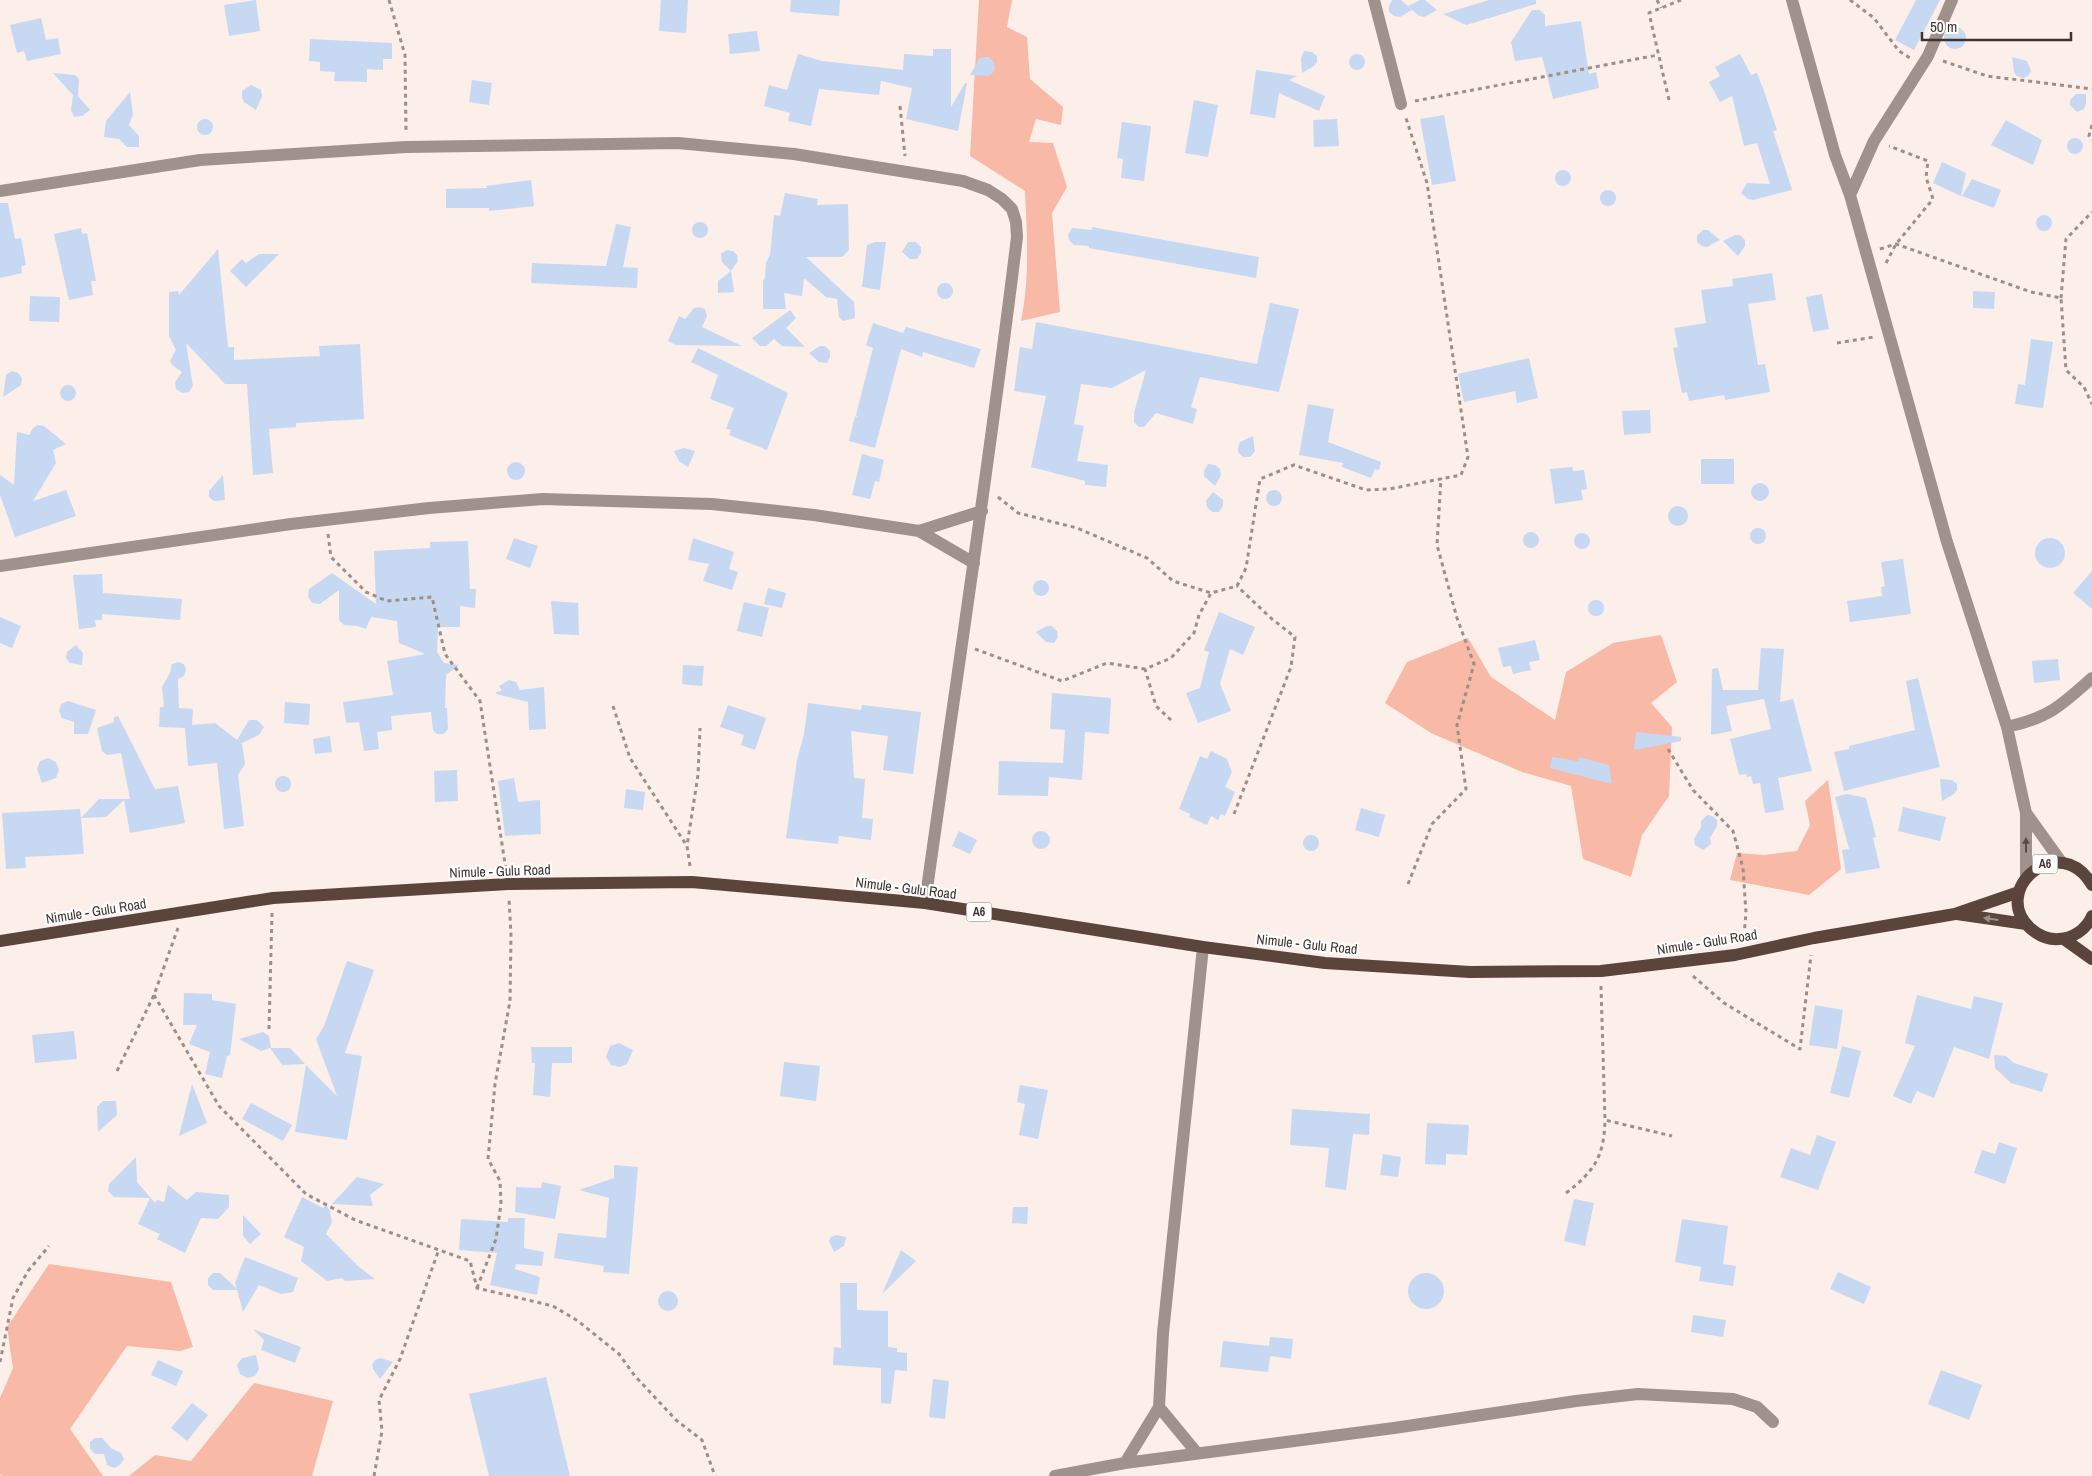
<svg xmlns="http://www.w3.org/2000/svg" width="2092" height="1476" font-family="'Archivo Narrow',sans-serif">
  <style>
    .green { fill: #f8b9a6 }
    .building { fill: #c7d8f2 }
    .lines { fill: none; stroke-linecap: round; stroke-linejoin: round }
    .path { stroke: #9c8f8a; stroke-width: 3; stroke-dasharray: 4 4; stroke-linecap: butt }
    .minor { stroke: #9f918c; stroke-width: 12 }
    .major { stroke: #5b443c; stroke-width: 12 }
    .oneway { fill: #584a46 }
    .oneway2 { fill: #9c8e8a }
    .labels { text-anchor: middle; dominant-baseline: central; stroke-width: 4.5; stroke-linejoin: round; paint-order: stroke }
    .shield { fill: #fefefe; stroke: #79706d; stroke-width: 1 }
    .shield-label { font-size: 12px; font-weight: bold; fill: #40332f }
    .street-label { font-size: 14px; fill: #40332f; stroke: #fefefe }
  </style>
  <rect width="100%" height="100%" fill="#fceee9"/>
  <!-- green -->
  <path class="green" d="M979,0H1012L1007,27L1027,37L1030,79L1063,107L1061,125L1036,119L1029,142L1053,143L1067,187L1052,213L1060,312L1021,321C1030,277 1027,235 1025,191L970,156Z
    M1661,635L1677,682L1651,703L1672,727L1669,796L1642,835L1631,877L1583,859L1571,786L1522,772L1431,733L1385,703L1407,662L1468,638L1491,677L1555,720L1566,672L1613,643Z
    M1828,780L1841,869L1809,895L1730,880L1737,853L1764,855L1797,851L1810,825L1805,801Z
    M49,1264L171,1282L193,1347L180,1351L127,1346L70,1429L103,1476H2L0,1474V1398L13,1368L7,1327Z
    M254,1383L333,1401L312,1476H129L155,1455L191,1461Z"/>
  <!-- building -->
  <path class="building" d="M256,0L260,31L229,36L224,5Z
    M661,0H688L686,33L659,31Z
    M791,0H840L839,16L790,12Z
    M1392,0H1401L1412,10L1400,17L1394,16L1389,12V6Z
    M1420,0H1425L1437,10L1424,17L1419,16L1408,6Z
    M1489,0H1536V4L1466,25L1443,14Z
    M1916,0H1940L1914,50L1895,40Z
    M1532,10H1540L1545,15V26L1581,21L1589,74L1596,72L1599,88L1553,99L1542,57L1515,61L1511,42Z
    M41,18L46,40L58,38L61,54L27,61L24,51L17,53L10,25Z
    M1944 38a11 11 0 1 1 22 0a11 11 0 1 1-22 0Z
    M757,31L760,51L730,54L728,34Z
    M310,39L392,43V59H383V70L367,69V82L334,81L335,72L320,71V62L309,61Z
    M933,49H951V107L965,83L967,84L958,131L906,119L912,88L881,81L879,95L819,89L811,126L788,121L790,113L764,106L769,85L787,90L798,54L822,61L903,70L904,54L933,56Z
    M1304,51L1312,52L1317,56V62L1314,66L1302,73L1301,58Z
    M1349 62a8 8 0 1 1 16 0a8 8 0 1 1-16 0Z
    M1740,54L1751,75L1757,73L1764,91L1777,130L1773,131L1791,186L1792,190L1753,200L1748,199L1741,193L1747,183L1770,184L1757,143L1744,146L1732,96L1720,102L1709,82L1720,76L1715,67Z
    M983,57H989L994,62L995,69L992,74L988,76L970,75L979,59Z
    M2012,57L2027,61L2031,71L2028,76L2023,78L2017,76L2014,72Z
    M1256,70L1297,76L1289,80L1325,96L1319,111L1279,93L1275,118L1250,114Z
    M53,73L75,75L79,79L78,96L90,110L82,116L74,117L71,110L73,95Z
    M472,80L492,83L489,105L469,102Z
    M251,85L261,90L262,96L256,110L244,102L242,97V91Z
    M130,92L133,114L129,125L139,136V147H127L119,139L104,137L106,121Z
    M2076,94H2086V104L2084,109L2077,112L2070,105V100Z
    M1194,100L1218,105L1208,157L1185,153Z
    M1444,115L1456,181L1432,185L1420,119Z
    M1337,119L1339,146L1314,147L1313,120Z
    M197 127a8 8 0 1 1 16 0a8 8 0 1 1-16 0Z
    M2006,120L2042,140L2033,165L1991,145Z
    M1122,122L1151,126L1144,181L1121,178L1123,159L1117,158Z
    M2067 146a8 8 0 1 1 16 0a8 8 0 1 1-16 0Z
    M1942,162L1966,173L1961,196L1933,183Z
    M1555 178a8 8 0 1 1 16 0a8 8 0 1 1-16 0Z
    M1972,179L2001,190L1994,208L1962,196Z
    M531,180L534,206L489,211V208H446V189L487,188L486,186Z
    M1600 198a8 8 0 1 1 16 0a8 8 0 1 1-16 0Z
    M785,193L818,199L817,205L848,204L849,250L842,257H806L854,302L855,318L843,321L839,317L837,299L826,297L804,278L802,296L784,293L786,309H763V281L765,277L766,263L770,255L774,215L780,216Z
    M0,203H8L15,239L21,238L26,265L21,266L22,273L0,278Z
    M2036 223a8 8 0 1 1 16 0a8 8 0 1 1-16 0Z
    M692 230a8 8 0 1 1 16 0a8 8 0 1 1-16 0Z
    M616,224L631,227L623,267L638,268L637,288L531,283L532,263L606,266Z
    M1092,227L1259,257L1256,278L1089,248V246L1074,245L1069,240L1068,235L1072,228L1092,230Z
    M81,228L82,234L87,233L96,281H91L93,295L69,300L54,234Z
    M1703,230H1708L1720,240L1707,247L1702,246L1697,242V236Z
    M1735,235H1740L1745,240V246L1738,256L1723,241Z
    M875,242H886L880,290L862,287L867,245Z
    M908,242H916L921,247V253L917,259H910L902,252Z
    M218,249L228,347H234V360L320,356L319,346L360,344L364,419L296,423V427L269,429L273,473L253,475L247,384H225L186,343L193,386L189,392L182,393L176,389L175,382L182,372L172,365L170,361L176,350L169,336V292L178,291L179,295Z
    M727,250L733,251L737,255L738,261L731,271L734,292L718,293V281L731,271L722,262L721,254Z
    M259,254H279L246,287L230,271L242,259L246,263Z
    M1772,273L1776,300L1748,304L1758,365L1765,364L1770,392L1725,400L1724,395L1689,401L1687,392L1682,393L1673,348L1678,347L1674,328L1706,323L1701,290L1733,286L1732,279Z
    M937 291a8 8 0 1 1 16 0a8 8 0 1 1-16 0Z
    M1973,291L1995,292L1994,309L1973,308Z
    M1822,294L1829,329L1813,332L1806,297Z
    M30,296L60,297L59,322L29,321Z
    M1270,303L1299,309L1279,392L1200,377L1191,407L1197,409L1193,424L1156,413L1144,427H1139L1134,422V413L1146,370L1112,388L1081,384L1074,424L1084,426L1077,461L1108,465L1106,487L1085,485V481L1031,467L1046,396L1014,391L1020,347L1032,349L1036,322L1257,364Z
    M699,307L705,309L707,316L702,327L742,346L676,345L668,341L679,316L685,319L694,308Z
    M790,310L796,318L786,328L805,347L782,346L774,339L766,346H760L752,338Z
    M873,323L903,333L906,327L981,349L974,368L923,352L922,357L901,349L875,448L849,441L855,416L858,418L856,415L873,348L866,345Z
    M2031,339L2053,342L2043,408L2015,404L2018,384L2025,385Z
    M820,346H825L830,351V357L827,363L819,362L809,353Z
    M698,348L788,393L767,450L729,435L731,430L726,429L734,408L710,399L718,375L691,362Z
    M1529,358L1538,398L1517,403L1515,391L1464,402L1458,374Z
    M12,371L18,373L22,378L21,385L3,397L6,375Z
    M60 393a8 8 0 1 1 16 0a8 8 0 1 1-16 0Z
    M1308,404L1334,409L1328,442L1381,462L1379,470L1375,469L1371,478L1342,467L1343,463L1299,455Z
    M1650,410L1651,433L1624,435L1622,411Z
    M38,425L44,426L66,444L53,450L56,463L33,501L66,490L76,516L15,537L0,495V475L14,485L17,432L29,435L33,428Z
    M1253,436L1255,451L1250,457H1243L1238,452V447L1240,442Z
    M684,448L695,451L688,467L679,461L674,451Z
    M862,454L884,460L879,482L875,481L870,499L852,495Z
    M1701,459H1734V484H1701Z
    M507 471a9 9 0 1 1 18 0a9 9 0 1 1-18 0Z
    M1208,464L1215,465L1220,469L1221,475L1215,486L1204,476V471Z
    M1572,467L1573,471L1584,470L1587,489L1581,490L1583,500L1555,504L1550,469Z
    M223,475L225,500L214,501L209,497V491Z
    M1751 492a9 9 0 1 1 18 0a9 9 0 1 1-18 0Z
    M1266 498a8 8 0 1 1 16 0a8 8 0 1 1-16 0Z
    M1213,492L1223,500V506L1219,512H1212L1207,507L1206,501Z
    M1668 516a10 10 0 1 1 20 0a10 10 0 1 1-20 0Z
    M1750 536a8 8 0 1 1 16 0a8 8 0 1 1-16 0Z
    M1523 540a8 8 0 1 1 16 0a8 8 0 1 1-16 0Z
    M1574 541a8 8 0 1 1 16 0a8 8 0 1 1-16 0Z
    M514,538L538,546L530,568L506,559Z
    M693,538L734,552L729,569L738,572L732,590L703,581L709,564L688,560Z
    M2035 553a15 15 0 1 1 30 0a15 15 0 1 1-30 0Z
    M468,541L470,589H476L475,608L460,606V627H438L437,652L444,663L459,665L446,675L445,708H447L448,729L444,734H437L433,730L431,712L391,716L392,730L377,732L379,749L364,751L359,722L346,723L343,702L393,695L387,661L425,654L399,643L397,621L371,617L366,629L357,626L344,625L339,620V590L320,604L312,603L308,597L309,589L332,573L376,604L374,551L430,548V542Z
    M1903,559L1911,614L1850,622L1847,601L1882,596L1881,587L1885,586L1881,562Z
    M2092,571V609L2073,593Z
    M102,574L103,593L182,599L180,620L102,614V620H95L96,627L79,629L73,575Z
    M1033 588a8 8 0 1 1 16 0a8 8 0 1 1-16 0Z
    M768,588L786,593L782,608L764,604Z
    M1588 608a8 8 0 1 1 16 0a8 8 0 1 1-16 0Z
    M551,601L578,603L579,635L554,634Z
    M744,602L769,608L762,637L737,631Z
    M1219,612L1255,627L1243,655L1230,649L1220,684L1231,711L1198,723L1186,693L1200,688L1209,652L1204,650Z
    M0,617L21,626L12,648L0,643Z
    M1047,626H1052L1057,631L1058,637L1054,643L1046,642L1036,632Z
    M1535,640L1540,660L1529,662L1531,670L1513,674L1511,666L1503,667L1498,648Z
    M76,645L83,653L82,665L70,663L66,658L67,652Z
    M1761,648L1784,649L1780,702L1793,699L1812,771L1778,778L1784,810L1765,813L1760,783L1753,784L1751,776L1747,777L1746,774L1739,775L1730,739L1771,729L1764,699L1726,706L1732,731L1711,735L1712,669L1718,668L1723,690H1758Z
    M2058,659L2060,680L2034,683L2032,661Z
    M178,662L184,664L186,670L184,676L178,679L179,708L193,709L192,725L215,723L237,740L249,720H257L264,727L259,735L242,743L245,764L238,775L244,826L224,829L217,763L188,766L185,728L159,727L160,707H164L162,687L170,673L172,664Z
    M683,665L704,666L702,686L682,684Z
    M1918,678L1940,767L1844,791L1834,752L1849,749V746L1915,730L1906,681Z
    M509,680L516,682L520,690L544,687L546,729L529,730L528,702L496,694V692L502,691L499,686Z
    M1052,693L1111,698L1109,734L1085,732L1082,780L1049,777L1048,796L998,795L999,761L1063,763L1065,730L1050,729Z
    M68,701L96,710L88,734H74V722L62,718L59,711L61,704Z
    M285,702L310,704L309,725L284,723Z
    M808,703L861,710L862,705L921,712L913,774L883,770L888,736L851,731L854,778L865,779L862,818L873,819L871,840L839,836L838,844L786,838L797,760L804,734Z
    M728,705L766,718L755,750L741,745L744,735L720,727Z
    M118,716L156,791V789L178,786L185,823L130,833L124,800L106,817L81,818L84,854L25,857L26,868L6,869L2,813L80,809L81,818L99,799H130L121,753L107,755L102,751L97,728L114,722V717Z
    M1636,732L1681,737V741L1634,750Z
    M330,736L332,752L315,754L313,739Z
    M1211,751L1227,759L1232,772L1225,787L1235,792L1225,816L1221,814L1218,820L1211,816L1207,825L1189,817L1190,814L1179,809L1200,756L1207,759Z
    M1552,757L1578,761L1579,757L1609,765L1612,784L1550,768Z
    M48,758L56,762L59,770L56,778L42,783L37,769L40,761Z
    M457,770L458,801L435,802L434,771Z
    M275 784a8 8 0 1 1 16 0a8 8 0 1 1-16 0Z
    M514,778L518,802L540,800L541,834L505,836L498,781Z
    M1940,779L1952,780L1957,784V790L1954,794L1942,801Z
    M626,789L645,792L643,810L624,808Z
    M1847,794L1866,798L1876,837L1873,838L1880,868L1846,874L1842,850L1849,849L1835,797Z
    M1903,807L1946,817L1940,841L1898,831Z
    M1361,808L1385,815L1379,837L1355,830Z
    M1707,815L1712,816L1717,820V826L1710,838L1711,844L1703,850L1695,845L1694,839L1701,827V821Z
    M959,831L977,840L970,854L952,846Z
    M1032 840a9 9 0 1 1 18 0a9 9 0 1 1-18 0Z
    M1303 843a8 8 0 1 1 16 0a8 8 0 1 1-16 0Z
    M347,961L374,970L345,1053L362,1056L347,1140L295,1132L306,1065L337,1096L316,1039L324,1026Z
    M184,993L212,994V1000L236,1004L230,1055L227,1056L222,1078L205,1074L210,1052L189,1044L197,1025H183Z
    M1917,995L1971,1009L1974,996L2003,1003L1989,1059L1954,1047L1934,1098L1917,1091L1911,1104L1893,1096L1915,1046L1905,1043Z
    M1815,1005L1843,1010L1837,1049L1809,1045Z
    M74,1031L77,1059L35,1063L32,1035Z
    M263,1032L269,1036L271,1048H290L305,1064L282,1065L270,1048L261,1051L239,1039Z
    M619,1043L633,1050L627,1064L620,1067L611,1065L606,1057L610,1046Z
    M1842,1046L1861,1051L1849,1098L1830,1093Z
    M531,1047H572V1063H552L550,1097L533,1095L535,1063H532Z
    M1994,1055L2006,1056L2014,1063L2048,1074L2042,1092L2011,1083L1995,1068Z
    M784,1062L820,1066L816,1101L780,1096Z
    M192,1084L207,1123L179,1136Z
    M1020,1085L1048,1090L1038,1139L1019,1135L1025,1104L1017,1102Z
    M103,1101H116L117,1115L98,1132L97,1107Z
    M251,1103L292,1125L283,1141L242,1119Z
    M1292,1109L1370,1114L1369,1135L1353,1134L1346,1190L1325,1187L1329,1148L1290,1145Z
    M1427,1123L1469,1125L1467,1155L1446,1154V1165L1425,1164Z
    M1817,1135L1836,1142L1818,1190L1780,1177L1791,1148L1810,1155Z
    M1999,1142L2017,1148L2005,1184L1974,1173L1982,1150L1995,1154Z
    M1383,1154L1401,1157L1398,1177L1380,1175Z
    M136,1157L137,1182L155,1203L157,1200L164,1202L168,1185L187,1200L196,1192L229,1195V1207L218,1219L201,1218L185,1253L157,1239L160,1234L138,1224L150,1198L114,1197L108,1191L109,1184Z
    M614,1165L638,1167L629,1274L603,1272L604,1266L554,1258L558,1233L606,1238L609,1198L579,1190L614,1178Z
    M357,1177L384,1184L370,1195L373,1206L332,1204Z
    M542,1182L561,1186L555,1219L515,1212L516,1187L541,1188Z
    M302,1197L323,1208L326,1205L330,1211L332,1222L326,1234L358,1266L375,1279L345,1281L342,1278L327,1281L301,1261L304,1247L284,1237Z
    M1574,1199L1594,1203L1585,1246L1564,1241Z
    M1013,1207H1028L1027,1224L1012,1223Z
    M243,1215L261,1234L250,1244L243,1236Z
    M508,1218H525L524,1248L544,1252L542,1266L516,1264L515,1269L540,1277L537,1295L490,1285L497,1253L459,1250L461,1219L508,1222Z
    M1682,1219L1728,1226L1723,1264L1736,1266L1733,1286L1699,1281L1701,1267L1675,1262Z
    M836,1235L846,1237L844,1246L834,1252L829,1241L831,1237Z
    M901,1250L916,1261L882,1294Z
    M245,1257L298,1278L293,1292L281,1294L259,1285L243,1312L237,1290H213L208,1285V1278L213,1273H220L237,1289L235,1283Z
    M1838,1272L1871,1287L1864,1304L1830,1289Z
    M1408 1291a18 18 0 1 1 36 0a18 18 0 1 1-36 0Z
    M840,1283H857V1310L888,1311V1347L897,1348V1352L907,1353V1371L895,1370L891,1404L881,1403V1368L833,1365L834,1347L841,1348Z
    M658 1301a10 10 0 1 1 20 0a10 10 0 1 1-20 0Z
    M1693,1315L1726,1320L1723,1337L1691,1332Z
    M253,1329L301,1347L295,1363L261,1350L264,1340Z
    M1270,1337L1293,1339L1291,1359L1270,1356L1268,1372L1220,1367L1223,1341L1269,1346Z
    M256,1355L259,1369L255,1376L247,1378L240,1374L237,1365L242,1358Z
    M380,1358L393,1362L380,1379L373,1369L372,1365L375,1360Z
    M158,1360L183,1371L176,1386L151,1375Z
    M1941,1370L1982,1385L1969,1420L1928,1404Z
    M546,1377L570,1476H489L469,1394Z
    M933,1379L949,1381L945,1419L929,1417Z
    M192,1403L208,1415L187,1441L171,1428Z
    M95,1438H102L111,1448L121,1453L124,1459L120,1465L114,1468L107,1465L104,1454H95L90,1449V1442Z"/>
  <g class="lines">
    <!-- path -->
    <path class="path" d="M389,0L405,55L406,131
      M1657,0L1661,8
      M1850,0L1874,18L1899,51L1910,58
      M1943,61L1987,76L2092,89
      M1669,100L1649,13L1681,0
      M1415,101L1658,55
      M900,106L905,156
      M2092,125L2089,136L2092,140
      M1880,249L1896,244L2031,292L2061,298L2066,370L2084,387L2092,404
      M1886,263L1896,244L1933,199L1926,177L1928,161L1889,146
      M2061,298L2066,239L2092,212
      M1837,343L1874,337
      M998,497L1018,513L1077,528L1147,558L1173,581L1211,593L1237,586L1246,568L1260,479L1294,465L1366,490L1389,489L1461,475L1468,457L1427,183L1406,118
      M328,534L331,557L366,592L387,601L432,597L445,654L480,701L506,870
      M975,649L1062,681L1107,663L1145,669
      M613,706L630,758L687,846
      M1171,720L1156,706L1145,669L1171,658L1194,633L1199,615L1211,593
      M1668,749L1693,790L1733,831L1743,868L1746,913L1744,936
      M1234,814L1291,667L1295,637L1272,619L1237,586
      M690,866L687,846L698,775L700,728
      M1408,884L1432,824L1466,789L1457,725L1474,664L1457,618L1437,545L1441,478
      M1693,976L1724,1003L1800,1049L1811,955
      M1601,986L1605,1120L1672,1136
      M154,995L219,1106L306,1194L355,1220L470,1261L477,1288L553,1306L578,1321L619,1354L635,1376L676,1420L702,1440L715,1476
      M269,1029L272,913
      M117,1071L154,995L178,928
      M1566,1193C1595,1171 1604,1156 1605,1120
      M477,1288L496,1239L501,1204L500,1181L488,1159L495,1084L510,1001L511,935L509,899
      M0,1362L13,1298L28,1271L49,1246
      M374,1476L382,1431L379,1400L400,1359L439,1249"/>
    <!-- minor -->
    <path class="minor" d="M1374,0L1401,104
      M1792,0L1835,155L1850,195L1947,542L2007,727L2026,813V877
      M0,191L200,160L406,147L678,143L794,154L963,181L988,190L1002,199L1012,209L1016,222L1017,237C990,460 956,681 925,903
      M1850,195L1874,141L1928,56L1952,0
      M919,531L982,511
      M0,566L291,524L429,508L543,499L712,504L814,515L919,531L974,563
      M2007,727C2048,718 2061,706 2092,678
      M2026,813L2062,863
      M1159,1407L1197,1453
      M1125,1463L1159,1407L1163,1333L1203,947
      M1055,1476L1125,1463L1394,1428L1576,1401L1638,1394L1733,1399L1757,1407L1773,1422"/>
    <!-- major -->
    <path class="major" d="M2092,885C2060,830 1989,889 2030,928C2038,935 2048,940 2059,939C2073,938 2086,930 2092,916
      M1957,914L2026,924
      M2064,939L2092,959
      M0,941L273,898L508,884L692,882L925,903L1203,947L1325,963L1470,972L1601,971L1735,955L1814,938L1955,914L2019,892"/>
  </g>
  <!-- one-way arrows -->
  <defs><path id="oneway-solid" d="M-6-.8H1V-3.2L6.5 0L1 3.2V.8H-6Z" transform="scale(1.25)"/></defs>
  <use class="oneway" href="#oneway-solid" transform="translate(2026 845) rotate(-90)"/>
  <use class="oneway2" href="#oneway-solid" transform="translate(1991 919) rotate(-172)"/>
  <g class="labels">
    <!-- shield labels -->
    <g class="shield">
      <rect x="2032.5" y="854.5" width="25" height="19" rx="4"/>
      <rect x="966.5" y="902.5" width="25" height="19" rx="4"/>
    </g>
    <g class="shield-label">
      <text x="2045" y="864">A6</text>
      <text x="979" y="912">A6</text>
    </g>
    <!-- street labels -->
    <g class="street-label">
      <text transform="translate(500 871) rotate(-2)">Nimule - Gulu Road</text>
      <text transform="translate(906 888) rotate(7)">Nimule - Gulu Road</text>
      <text transform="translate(96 911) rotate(-9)">Nimule - Gulu Road</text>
      <text transform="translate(1707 942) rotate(-9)">Nimule - Gulu Road</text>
      <text transform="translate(1307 944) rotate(6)">Nimule - Gulu Road</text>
    </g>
  </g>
  <!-- scale -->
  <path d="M1922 32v8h149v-8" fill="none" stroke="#40332f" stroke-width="2.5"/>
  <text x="1930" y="32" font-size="15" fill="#40332f" stroke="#fefefe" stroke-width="4" paint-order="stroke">50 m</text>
</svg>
